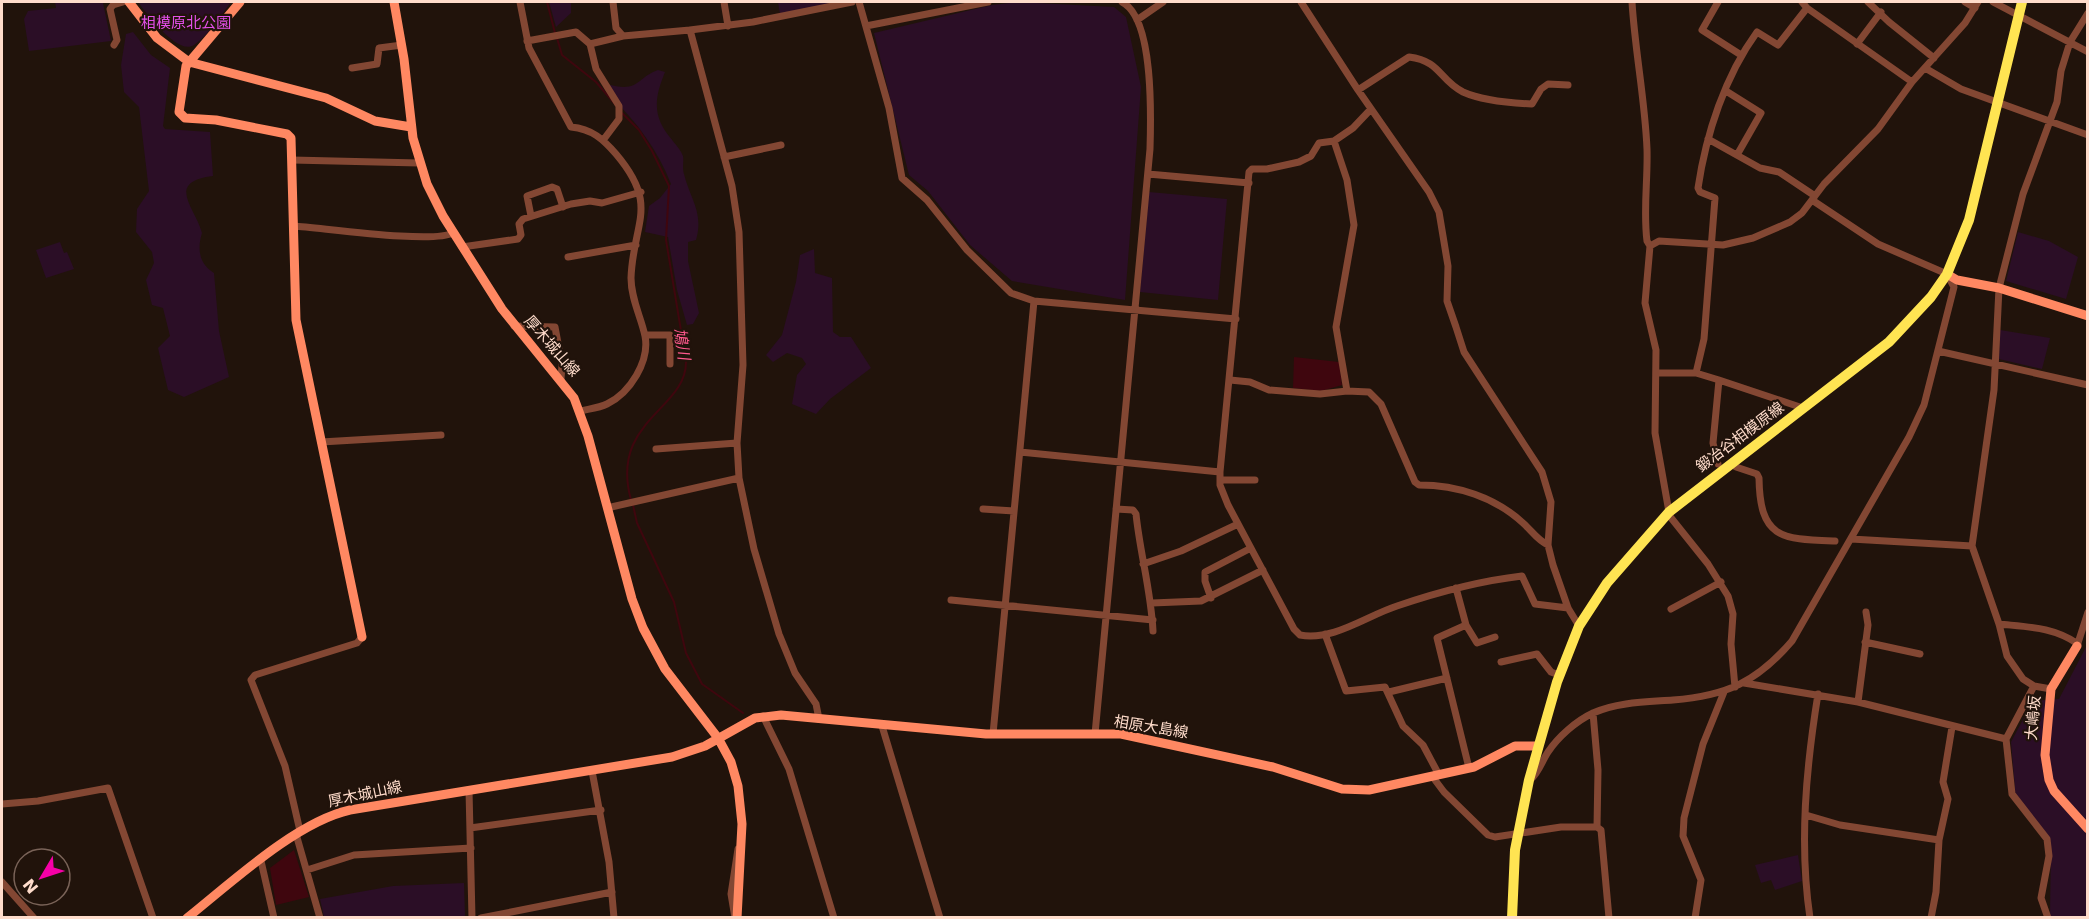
<svg xmlns="http://www.w3.org/2000/svg" width="2089" height="919" font-family="'DejaVu Sans','Noto Sans JP',sans-serif">
  <style>
    .green { fill: #2b0e26 }
    .water { fill: #3f060e }
    .lines { fill: none; stroke-linecap: round; stroke-linejoin: round }
    .stream { stroke: #3f060e; stroke-width: 2 }
    .street { stroke: #834733; stroke-width: 7 }
    .secondary { stroke: #ff8862; stroke-width: 9 }
    .primary { stroke: #ffe452; stroke-width: 10 }
    .labels { text-anchor: middle; dominant-baseline: central; stroke-width: 4.5; stroke-linejoin: round; paint-order: stroke }
    .park-label { font-size: 15px; fill: #e24fe7; stroke: #21130b }
    .street-label { font-size: 15px; fill: #ffdccb; stroke: #21130b }
    .water-label { font-size: 16px; font-style: italic; fill: #ff598e; stroke: #21130b }
  </style>
  <rect width="100%" height="100%" fill="#21130b"/>
  <!-- green -->
  <path class="green" d="M55,2H105L103,3L111,41L29,51L24,19L28,11L56,8Z
    M138,2H231C221,15 208,36 194,45C178,56 146,13 138,2Z
    M549,2H571V13L556,27Z
    M778,2H828V4L780,14Z
    M1018,2L1114,7L1126,17L1141,87L1125,300L1012,281L970,245L928,191L909,175L874,33L992,5Z
    M133,32L151,55L170,68L163,126L165,129L210,132L213,176C165,182 195,207 202,233C197,249 199,264 214,273L219,331L229,377L184,397L168,390L158,348L170,336L163,308L152,305L146,280L154,263L152,252L136,232L137,209L149,191L139,107L124,92L121,65L126,34Z
    M658,70L665,72C657,92 652,109 664,129C669,138 679,146 683,156C684,161 682,168 684,174C690,199 704,212 696,240L688,242V261L699,313L693,324L687,325L677,290L668,237L645,232L649,206L660,198L671,184C658,150 636,121 610,96V85C640,92 636,78 658,70Z
    M1149,192L1227,199L1218,300L1140,292Z
    M2018,232L2049,241L2078,257L2066,299L2006,281Z
    M60,242L64,253L67,252L74,269L46,278L36,250Z
    M814,249L815,273L832,278L833,332L840,337H851L871,368L830,399L816,414L792,404L797,375L806,364L802,358L787,353L773,362L766,355L782,335L796,282L800,255Z
    M2000,330L2050,338L2042,369L1999,359Z
    M2087,645V917H2050L2051,842L2016,801L2011,742L2033,701L2059,699Z
    M1798,855L1802,881L1775,890L1771,880L1761,883L1755,865Z
    M464,883L465,917H324L320,899L393,886Z"/>
  <!-- water -->
  <path class="water" d="M1294,357L1339,362L1342,385L1321,391L1293,388Z
    M294,850L309,897L276,905L270,868Z"/>
  <g class="lines">
    <!-- stream -->
    <path class="stream" d="M547,2L555,33
      M557,38L562,55L596,82L615,104
      M620,111L639,130L652,151L669,186L666,240L686,361C687,410 609,420 631,500
      M633,505L637,523L674,602L686,653L702,684L743,713"/>
    <!-- street -->
    <path class="street" d="M520,2L529,48L571,127C592,129 603,139 616,154C660,206 633,222 631,278C631,299 641,317 645,336C650,361 630,393 607,404C599,408 588,409 580,411
      M613,2L616,28L623,36L690,30L732,186L739,232L743,365L737,443L739,478L754,549L779,634L795,673L816,704L819,719
      M724,2L728,26
      M859,2L889,108L902,178L927,200L967,250L1011,293L1034,301L993,734
      M1301,2L1358,90L1429,192L1439,212L1448,266L1447,301L1456,327L1464,352L1542,472L1551,502L1548,545L1553,565L1568,608L1579,626
      M1632,2C1635,51 1645,100 1647,149C1648,180 1643,210 1647,241L1650,246L1645,303L1656,350L1655,433L1669,512
      M1718,2L1702,30L1741,55
      M1802,2L1807,8L1912,82
      M1868,2L1889,22L1934,58
      M1965,2L1975,8
      M1993,2L2088,52
      M1137,20L1163,2
      M866,26L988,2
      M690,30L753,22L852,2
      M527,41L576,32L590,44L623,36
      M590,44L596,69L619,106V119L604,139
      M1857,44L1881,12
      M114,45L117,40L110,9L113,5L123,2
      M352,68L377,64L379,48L402,45
      M1925,68L1961,89L2088,135
      M1358,90L1409,57C1441,61 1439,80 1463,92C1483,101 1510,103 1532,104L1541,89L1548,84L1568,85
      M1726,91L1761,113L1737,155
      M1708,139L1760,168L1779,172L1815,196
      M1334,141L1347,180L1354,225L1336,327L1347,391
      M724,157L781,145
      M292,160L419,163
      M1148,174L1249,183
      M531,216L527,196L552,187L557,189L563,207
      M294,226C324,228 432,244 453,233
      M1650,246L1659,241L1723,245L1753,238L1790,222L1802,213L1824,184L1878,129L1912,82L1965,23L1978,2
      M462,247L518,239L521,235L519,224L523,219L571,204L590,201L602,203L641,192
      M568,257L636,245
      M1034,301L1236,319
      M514,326L555,327L562,365L561,379
      M645,335H670V364
      M1938,351L2088,385
      M1657,373H1696L1719,380L1713,443L1718,464
      M1696,373L1704,339L1715,198L1700,192L1698,188C1706,134 1725,76 1757,32L1778,45L1807,8
      M1230,380L1250,382L1269,390L1320,394L1347,391L1369,392L1381,404L1415,482L1419,485C1457,485 1495,497 1523,523C1532,531 1537,540 1548,545
      M1719,380L1803,408
      M321,442L441,435
      M656,449L737,443
      M1020,452L1220,472L1249,172L1252,169H1267L1299,162L1311,156L1319,143L1334,141L1353,128L1371,109
      M1736,467L1757,474L1759,478C1760,539 1781,539 1835,541
      M1220,472V485L1228,505L1294,629L1300,635C1334,641 1366,616 1397,606C1438,592 1479,581 1522,576L1535,604L1568,608
      M1220,480H1255
      M607,508L739,478
      M983,509L1014,511
      M1116,509L1133,510L1136,514C1140,553 1151,591 1153,631
      M1668,514L1708,564L1728,596L1733,614L1731,644L1735,687
      M1851,539L1972,546
      M1143,564L1181,551L1238,524
      M1456,588L1466,625L1477,643L1495,637
      M1211,598L1205,581V572L1251,548
      M951,600L1153,620
      M1152,603L1201,601L1263,570
      M1671,609L1721,582
      M1999,624C2028,627 2054,627 2078,644
      M1466,625L1437,638L1469,768
      M1325,634L1346,691L1385,687L1403,726L1423,745L1439,775
      M1865,642L1920,654
      M2077,646L2088,612
      M1501,662L1537,654L1551,672L1559,675
      M1744,683L1858,702L2006,739
      M2034,686L2006,739L2012,794L2047,839L2049,856L2041,898L2048,918
      M2051,689L2034,686L2023,679L2007,656L1999,624L1972,546L1994,390L1999,288L2023,194L2057,102L2061,71L2070,42L2088,13
      M1389,692L1447,678
      M1858,702L1868,625L1866,612
      M1593,713L1598,770L1597,827L1601,830L1609,918
      M763,716L789,769L834,918
      M882,726L940,918
      M1095,734L1150,149C1151,117 1154,18 1122,2
      M592,771L609,862L614,918
      M1432,776L1444,792L1488,835L1495,837L1561,827H1597
      M1531,779C1539,772 1542,761 1548,752C1558,737 1576,721 1593,713C1618,702 1646,702 1673,700C1726,696 1757,682 1792,641L1909,437L1924,405L1954,287L1947,274L1878,244L1812,200
      M469,790L472,918
      M2,804L38,801L108,788L153,918
      M1806,815L1840,825L1939,840
      M470,828L601,810
      M300,831L285,766L251,680L255,675L357,643L362,637
      M296,834L320,918
      M261,861L274,918
      M307,870L354,855L471,848
      M2,882L34,918
      M481,918L612,892
      M735,918L731,894L738,849
      M1695,918L1701,880L1683,836L1684,818L1703,744L1724,692
      M1810,918C1799,844 1806,768 1818,694
      M1931,918L1936,892L1939,840L1948,799L1943,782L1952,727"/>
    <!-- secondary -->
    <path class="secondary" d="M129,2L157,38L189,62L326,98L375,121L411,127
      M240,2L186,66L179,112L185,118L216,120L287,134L291,138L296,320L362,637
      M394,2L404,59L413,138L427,184L443,216L502,309L574,398L588,436L632,599L643,628L665,669L718,738L731,762L738,786L742,824L737,918
      M1947,274L1957,280L1999,288L2088,316
      M2077,646L2051,689L2045,755L2049,780L2054,791L2088,829
      M187,918C231,883 296,822 350,810L672,757L705,746L755,718L781,715L986,734H1121L1273,767L1342,789L1369,790L1474,767L1515,746H1536"/>
    <!-- primary -->
    <path class="primary" d="M1512,918L1515,850L1529,780L1557,682L1579,626L1607,583L1669,512L1889,342L1931,297L1947,274L1969,220L2022,2"/>
  </g>
  <g class="labels">
    <!-- park labels -->
    <g class="park-label">
      <text x="186" y="23">相模原北公園</text>
    </g>
    <!-- street labels -->
    <g class="street-label">
      <text transform="translate(552 346) rotate(49)">厚木城山線</text>
      <text transform="translate(1740 437) rotate(-37)">鍛冶谷相模原線</text>
      <text transform="translate(2033 718) rotate(-85)">大嶋坂</text>
      <text transform="translate(1151 727) rotate(9)">相原大島線</text>
      <text transform="translate(365 794) rotate(-12)">厚木城山線</text>
    </g>
    <!-- water labels -->
    <g class="water-label">
      <text transform="translate(682 344) rotate(81)">鳩川</text>
    </g>
  </g>
  <!-- border -->
  <rect width="2089" height="919" fill="none" stroke="#ffdccb" stroke-width="6"/>
  <!-- north arrow -->
  <g transform="translate(42 877) rotate(231)"><circle r="28" fill="#21130b" stroke="#7a6358" stroke-width="1.5"/>
  <path d="M0-4.5L10 22L0 15L-10 22Z" fill="#f600a8"/>
  <text y="-9" font-size="16" font-weight="bold" text-anchor="middle" fill="#ffdccb">N</text>
  </g>
</svg>
